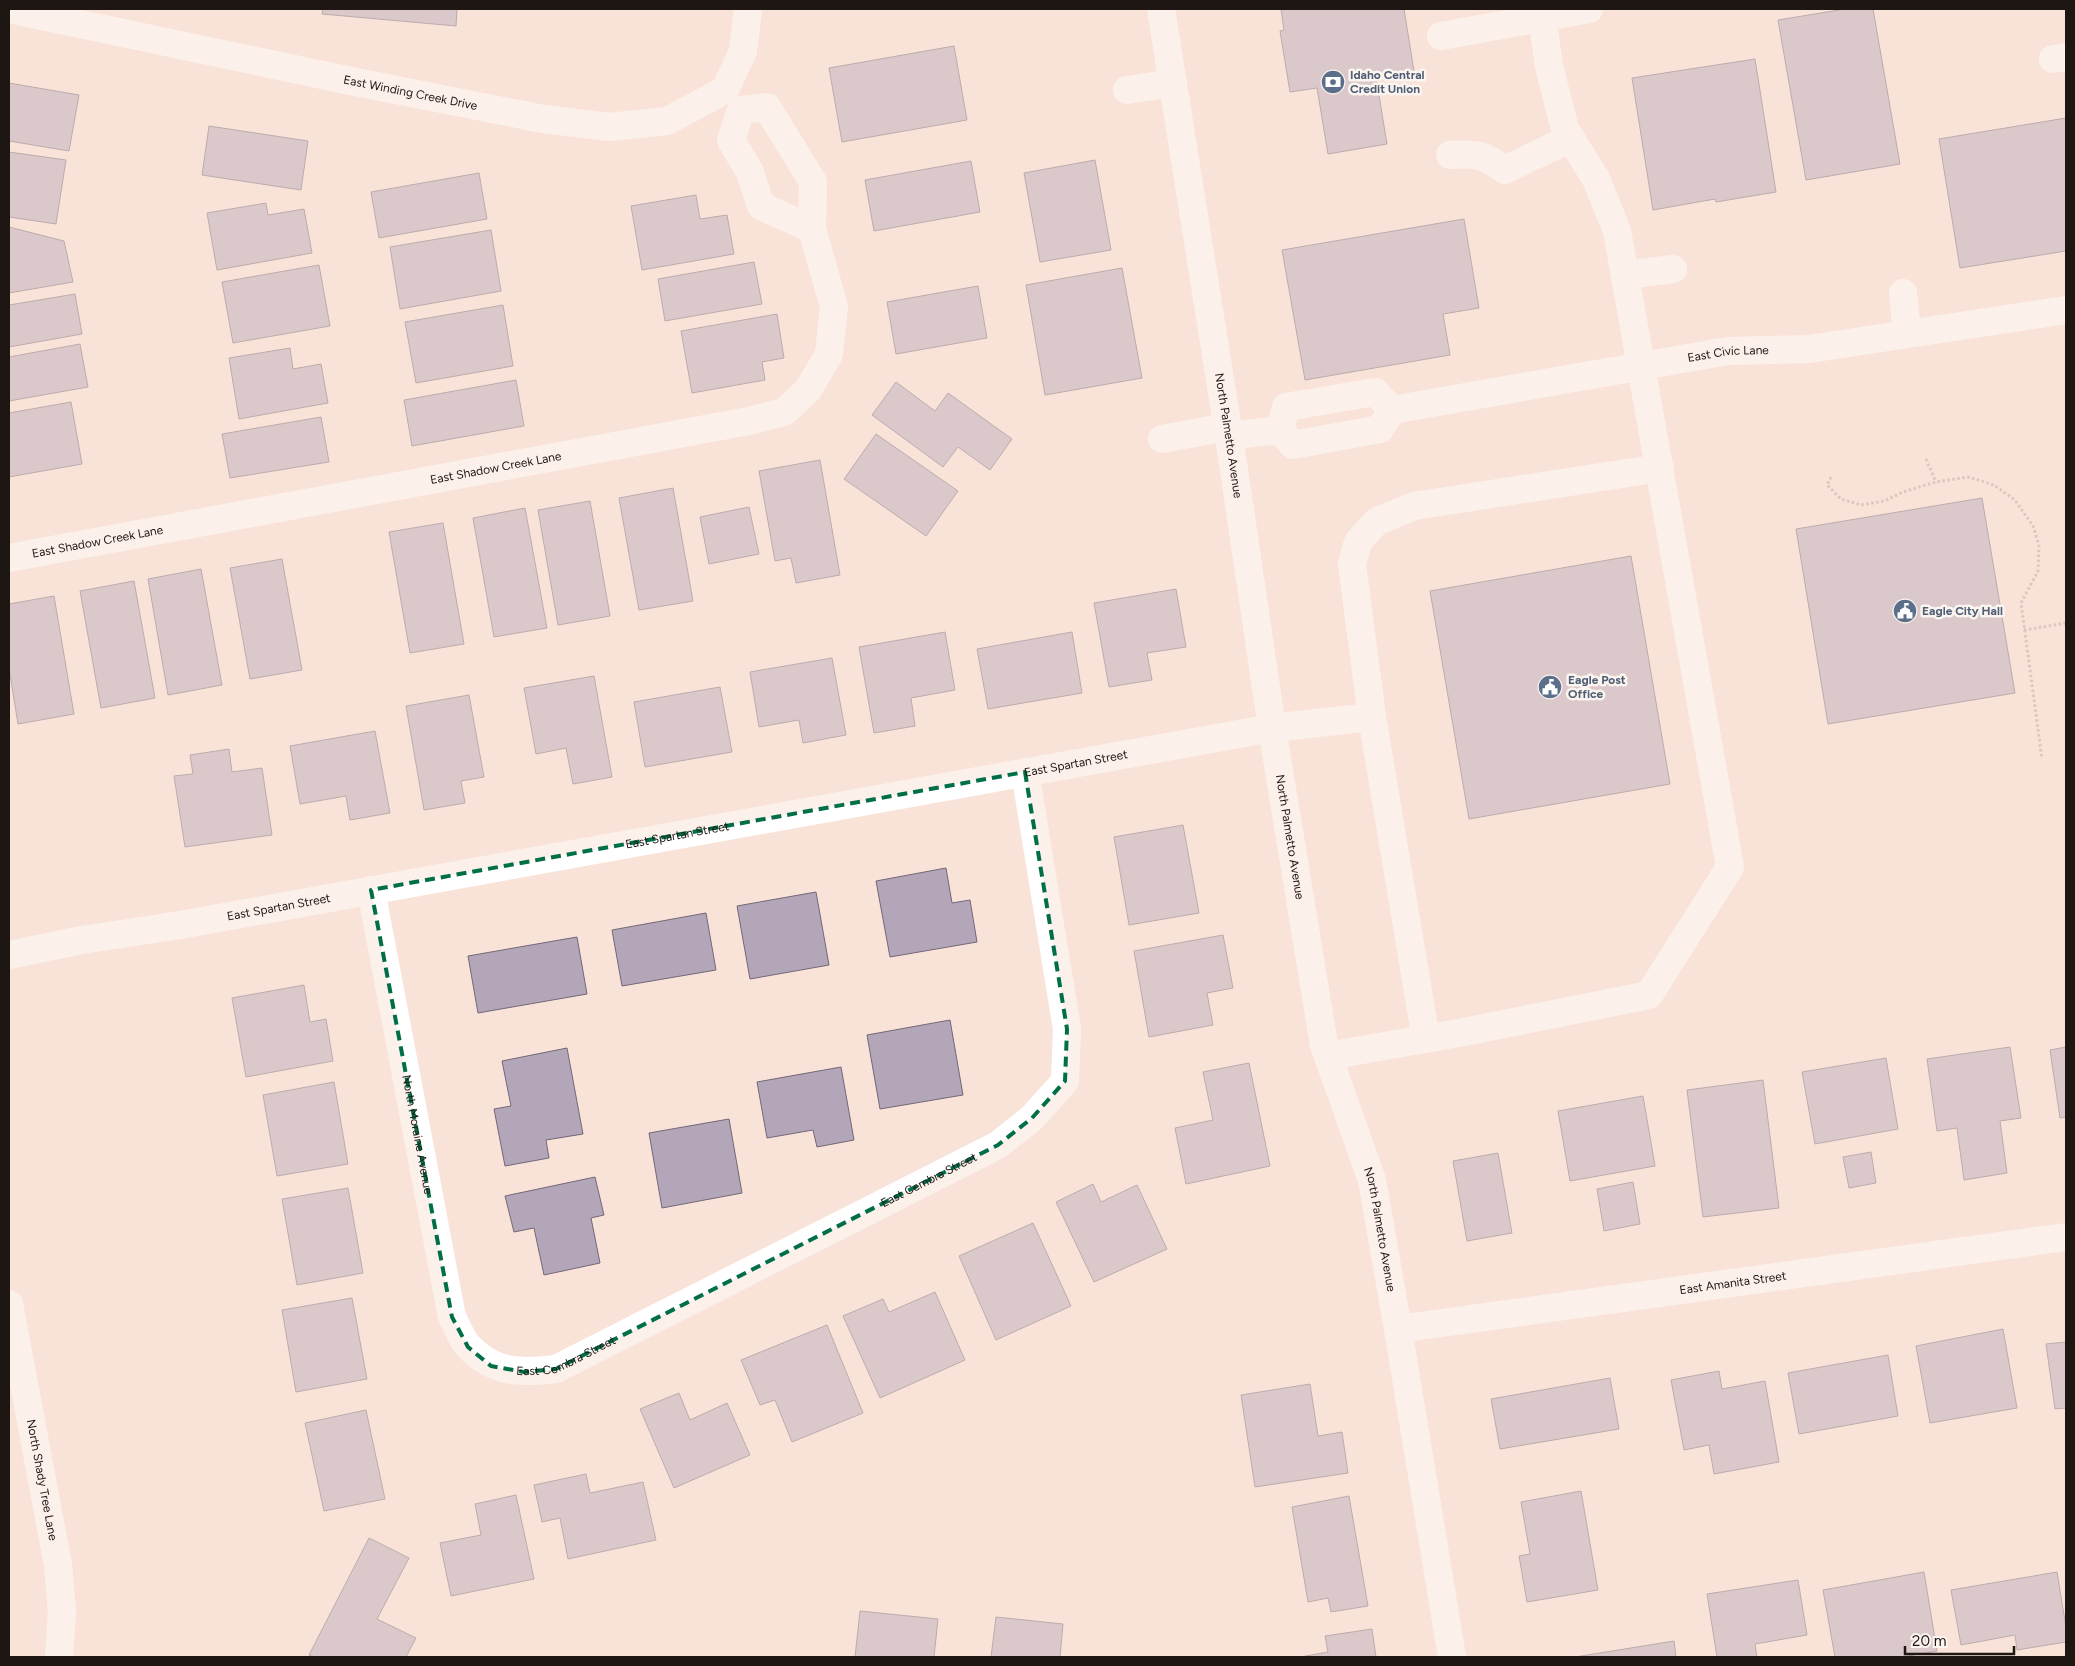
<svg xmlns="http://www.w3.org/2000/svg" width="2075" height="1666" font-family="Figtree,sans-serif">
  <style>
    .building { fill: #b3a6b8; stroke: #736777 }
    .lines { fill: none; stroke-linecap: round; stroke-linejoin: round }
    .path { stroke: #b6a49c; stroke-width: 3; stroke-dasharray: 2.5 2.5; stroke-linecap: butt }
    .minor { stroke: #fff; stroke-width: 28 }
    .marked { fill: none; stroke: #006f48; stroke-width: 4; stroke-dasharray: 10 6; stroke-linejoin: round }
    .labels { text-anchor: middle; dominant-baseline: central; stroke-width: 5; stroke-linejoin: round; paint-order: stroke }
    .service-label { font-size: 12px; font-weight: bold; fill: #4e5e75; stroke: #fcf4ef; text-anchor: start }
    .street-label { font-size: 12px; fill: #1e1613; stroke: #fcf4ef }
  </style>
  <rect width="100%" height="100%" fill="#f9e3d8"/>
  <!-- building -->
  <path class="building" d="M323,9H457L456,26L322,14Z
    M1281,9H1404L1414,71L1376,77L1387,144L1328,154L1317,88L1290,92L1280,31L1284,30Z
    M1845,9H1873L1900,164L1806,180L1778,20Z
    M954,46L967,120L842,142L829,68Z
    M1755,59L1776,192L1716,202L1715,199L1653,210L1632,78Z
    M9,83L79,95L69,151L9,141Z
    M2066,118V251L1960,268L1939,139Z
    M209,126L308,141L301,190L202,175Z
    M9,152L66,160L56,224L9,217Z
    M1095,160L1111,250L1040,262L1024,173Z
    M971,161L980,212L874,231L865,180Z
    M479,173L487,219L379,238L371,192Z
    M696,195L700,219L727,215L734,254L642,270L631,206Z
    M266,203L268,215L304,209L312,253L217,270L207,213Z
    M1464,219L1479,308L1443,314L1450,355L1305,380L1282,250Z
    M9,227L64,241L73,282L9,293Z
    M491,230L501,291L400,309L390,247Z
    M754,262L762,304L665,321L658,279Z
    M319,265L330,326L233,343L222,282Z
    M1122,268L1142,378L1045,395L1026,285Z
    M978,286L987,338L896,354L887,302Z
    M75,294L82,334L9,347V305Z
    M503,305L513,366L416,383L405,322Z
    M777,314L784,358L762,362L765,380L692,393L681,331Z
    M80,344L88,387L9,401V357Z
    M290,348L293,369L321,364L328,403L239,419L229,358Z
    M516,380L524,426L412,446L404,400Z
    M896,382L935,411L948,393L1012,439L990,470L958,447L943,467L872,415Z
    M71,402L82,464L9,477V413Z
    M321,417L329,462L230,478L222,434Z
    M876,434L958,491L926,536L844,479Z
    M820,460L840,575L796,583L791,558L775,561L759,471Z
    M673,488L693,601L639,610L619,498Z
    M1982,498L2015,693L1828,724L1796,529Z
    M590,501L610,616L558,625L538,510Z
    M749,507L759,554L709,564L700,517Z
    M525,508L547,628L494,637L473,518Z
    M443,523L464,644L410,653L389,532Z
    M1631,556L1670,784L1469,819L1430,591Z
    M282,559L302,670L250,679L230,568Z
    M201,569L222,685L168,695L148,579Z
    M134,581L155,698L101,708L80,591Z
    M1176,589L1186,647L1147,653L1152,680L1109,687L1094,603Z
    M54,596L74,714L18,724L9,668V604Z
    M945,632L955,690L911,698L915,726L874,733L859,647Z
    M1072,632L1082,693L988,709L977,649Z
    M832,658L846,735L803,743L799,720L759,727L750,672Z
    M594,676L612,777L573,784L566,748L536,754L524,688Z
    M720,687L732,752L645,767L634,702Z
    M469,695L484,777L461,781L465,803L424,810L406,706Z
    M375,731L390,813L350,820L346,796L300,804L290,746Z
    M229,749L232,772L262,768L272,835L185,847L174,776L193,774L190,755Z
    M1183,825L1199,913L1129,925L1114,837Z
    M946,868L952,903L970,900L977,942L890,957L876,881Z
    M816,892L829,965L750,979L737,906Z
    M706,913L716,970L622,986L612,930Z
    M1223,935L1233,988L1207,993L1213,1025L1149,1037L1134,951Z
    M577,937L587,994L478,1013L468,956Z
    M304,985L310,1022L326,1019L333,1061L246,1077L232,998Z
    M950,1020L963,1095L880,1109L867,1035Z
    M2010,1047L2021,1118L2000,1121L2007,1173L1964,1180L1957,1128L1937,1131L1927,1059Z
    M2066,1047V1117L2060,1118L2050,1050Z
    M567,1048L583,1134L546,1140L549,1158L505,1166L494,1109L511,1106L502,1061Z
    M1886,1058L1898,1129L1815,1144L1802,1072Z
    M1249,1063L1270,1166L1186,1184L1175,1128L1213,1120L1203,1072Z
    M841,1067L854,1140L817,1147L813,1130L767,1138L757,1082Z
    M1763,1080L1779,1208L1703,1217L1687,1090Z
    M334,1082L348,1164L277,1176L263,1095Z
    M1643,1096L1655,1166L1570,1181L1558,1111Z
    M729,1119L742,1193L662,1208L649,1133Z
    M1871,1152L1876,1183L1849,1188L1843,1157Z
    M1498,1153L1512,1233L1467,1241L1453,1161Z
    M595,1177L604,1215L591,1218L600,1263L544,1275L534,1228L514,1232L505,1196Z
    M1633,1182L1640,1224L1604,1231L1597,1189Z
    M1093,1184L1101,1202L1137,1185L1167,1249L1094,1282L1056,1202Z
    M348,1188L363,1273L297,1285L282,1199Z
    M1033,1223L1071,1306L996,1340L959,1256Z
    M935,1292L965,1360L880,1398L843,1316L883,1299L889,1312Z
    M352,1298L367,1379L296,1392L282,1310Z
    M827,1325L863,1413L792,1442L775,1400L760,1405L741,1360Z
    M2003,1329L2017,1408L1930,1423L1916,1346Z
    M2066,1342V1408L2055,1409L2046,1344Z
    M1888,1355L1898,1416L1799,1434L1788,1373Z
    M1719,1371L1722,1389L1765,1381L1779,1462L1714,1474L1709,1445L1684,1450L1671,1380Z
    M1610,1378L1619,1429L1500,1449L1491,1399Z
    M1310,1384L1318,1436L1342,1432L1348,1473L1255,1487L1241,1395Z
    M679,1393L690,1420L727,1403L750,1455L674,1488L640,1409Z
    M366,1410L385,1499L324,1511L305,1423Z
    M586,1474L590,1493L643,1482L656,1540L568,1559L560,1518L542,1522L534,1485Z
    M1581,1491L1598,1590L1527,1602L1519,1556L1530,1554L1521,1502Z
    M516,1495L534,1579L451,1596L440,1543L481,1535L475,1504Z
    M1349,1496L1368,1606L1331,1612L1328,1598L1308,1602L1292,1507Z
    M369,1538L409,1558L377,1619L416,1638L406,1657H314L309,1655Z
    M1924,1572L1937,1651L1902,1657H1835L1823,1590Z
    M2057,1572L2066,1627V1642L2017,1650L2015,1635L1961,1645L1951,1590Z
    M1798,1580L1807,1635L1755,1644L1757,1657H1717L1707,1594Z
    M860,1611L938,1619L934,1657H855Z
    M996,1617L1063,1624L1060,1657H991Z
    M1372,1629L1376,1657H1300L1328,1652L1325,1636Z
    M1674,1641L1676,1657H1575Z"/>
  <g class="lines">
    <!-- path -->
    <path class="path" d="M1926,459L1936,482
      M1831,477L1827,485L1841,499L1861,505L1884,501L1903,492L1936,482L1968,477L1994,485L2015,500L2033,526L2039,545L2038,571L2021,603L2042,759
      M2024,630L2066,623"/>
    <!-- minor -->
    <g class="minor">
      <path id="s1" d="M9,9L351,81L543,119L609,127L667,121L725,90L743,51L748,9"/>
      <path id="s2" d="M1161,9L1229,436L1272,728L1324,1045L1372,1180L1398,1329L1452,1657"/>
      <path d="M1441,36L1589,9"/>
      <path d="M2053,59L2066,57"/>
      <path d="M1127,90L1173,83"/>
      <path d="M1450,155C1477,153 1484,155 1505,170L1571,138"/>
      <path d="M1625,275L1673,269"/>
      <path d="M1903,293L1907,333"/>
      <path d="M1375,392L1392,410L1380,429L1293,445L1280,430L1286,407Z"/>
      <path id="s3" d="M1392,410L1728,351L1809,349L2066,310"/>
      <path d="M1229,436L1280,430"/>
      <path d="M1162,439L1227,427"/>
      <path id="s4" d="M9,558L749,421L784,412L808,390L829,354L834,307L812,229L813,182L767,107L741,110L731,140L750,172L761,206L812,229"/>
      <path d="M1372,717L1352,564L1358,542L1376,522L1414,506L1660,468"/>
      <path id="s5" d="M371,890L452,1317C457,1326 462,1340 469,1347C495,1374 522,1373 556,1369L998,1145L1032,1118L1065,1081L1067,1029L1025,772"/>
      <path id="s6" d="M9,955L82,940L180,925L1272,728L1372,717L1426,1039"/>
      <path d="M1328,1056L1464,1032L1649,995L1730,867L1617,231L1596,179L1565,129L1549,66L1541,9"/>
      <path id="s7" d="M9,1304L58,1565L62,1611L59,1657"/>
      <path id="s8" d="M1398,1329L2066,1237"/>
    </g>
  </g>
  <!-- marked area -->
  <path d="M0 0H2075V1666H0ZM1025,772L1067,1029L1065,1081L1032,1118L998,1145L556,1369L524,1372L491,1366L468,1347L452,1317L371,890Z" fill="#f9e3d8" fill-opacity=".55" fill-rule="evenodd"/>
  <path class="marked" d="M1025,772L1067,1029L1065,1081L1032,1118L998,1145L556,1369L524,1372L491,1366L468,1347L452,1317L371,890Z"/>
  <!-- icons -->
  <defs>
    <g id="bank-disc" transform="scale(1.25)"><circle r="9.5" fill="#5c6f8a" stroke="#fcf4ef"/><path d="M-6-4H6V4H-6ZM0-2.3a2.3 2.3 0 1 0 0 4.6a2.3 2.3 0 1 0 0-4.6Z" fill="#fff"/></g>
    <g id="civic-disc" transform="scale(1.25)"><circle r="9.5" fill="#5c6f8a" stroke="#fcf4ef"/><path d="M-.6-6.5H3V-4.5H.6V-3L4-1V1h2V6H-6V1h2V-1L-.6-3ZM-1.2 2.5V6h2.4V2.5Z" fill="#fff"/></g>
  </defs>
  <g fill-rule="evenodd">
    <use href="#bank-disc" x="1333" y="82"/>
    <use href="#civic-disc" x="1905" y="611"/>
    <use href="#civic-disc" x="1550" y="687"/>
  </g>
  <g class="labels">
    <!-- service labels -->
    <g class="service-label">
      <text x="1350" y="75">Idaho Central<tspan x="1350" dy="14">Credit Union</tspan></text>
      <text x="1922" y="611">Eagle City Hall</text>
      <text x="1568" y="680">Eagle Post<tspan x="1568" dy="14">Office</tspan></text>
    </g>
    <!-- street labels -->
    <g class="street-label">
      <text stroke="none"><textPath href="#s1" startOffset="410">East Winding Creek Drive</textPath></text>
      <text stroke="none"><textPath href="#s3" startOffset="341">East Civic Lane</textPath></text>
      <text stroke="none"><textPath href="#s2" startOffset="432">North Palmetto Avenue</textPath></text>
      <text stroke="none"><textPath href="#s4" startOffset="495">East Shadow Creek Lane</textPath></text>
      <text stroke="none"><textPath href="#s4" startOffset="90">East Shadow Creek Lane</textPath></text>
      <text stroke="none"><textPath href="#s6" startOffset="1084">East Spartan Street</textPath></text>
      <text stroke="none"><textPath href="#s6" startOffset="679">East Spartan Street</textPath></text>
      <text stroke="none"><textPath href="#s2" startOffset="838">North Palmetto Avenue</textPath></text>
      <text stroke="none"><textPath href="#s6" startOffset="274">East Spartan Street</textPath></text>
      <text stroke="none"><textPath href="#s5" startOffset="249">North Moraine Avenue</textPath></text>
      <text stroke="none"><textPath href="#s5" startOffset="981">East Cembra Street</textPath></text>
      <text stroke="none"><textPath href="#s2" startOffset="1242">North Palmetto Avenue</textPath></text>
      <text stroke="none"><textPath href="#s8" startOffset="338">East Amanita Street</textPath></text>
      <text stroke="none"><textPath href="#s5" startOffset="576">East Cembra Street</textPath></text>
      <text stroke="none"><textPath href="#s7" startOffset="179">North Shady Tree Lane</textPath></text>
    </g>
  </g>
  <!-- border -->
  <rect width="2075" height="1666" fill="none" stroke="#1e1613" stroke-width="20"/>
  <!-- scale -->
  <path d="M1905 1646v8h109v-8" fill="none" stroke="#1e1613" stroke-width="2.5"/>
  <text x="1912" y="1646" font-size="15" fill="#1e1613" stroke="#fcf4ef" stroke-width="4" paint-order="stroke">20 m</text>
</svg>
